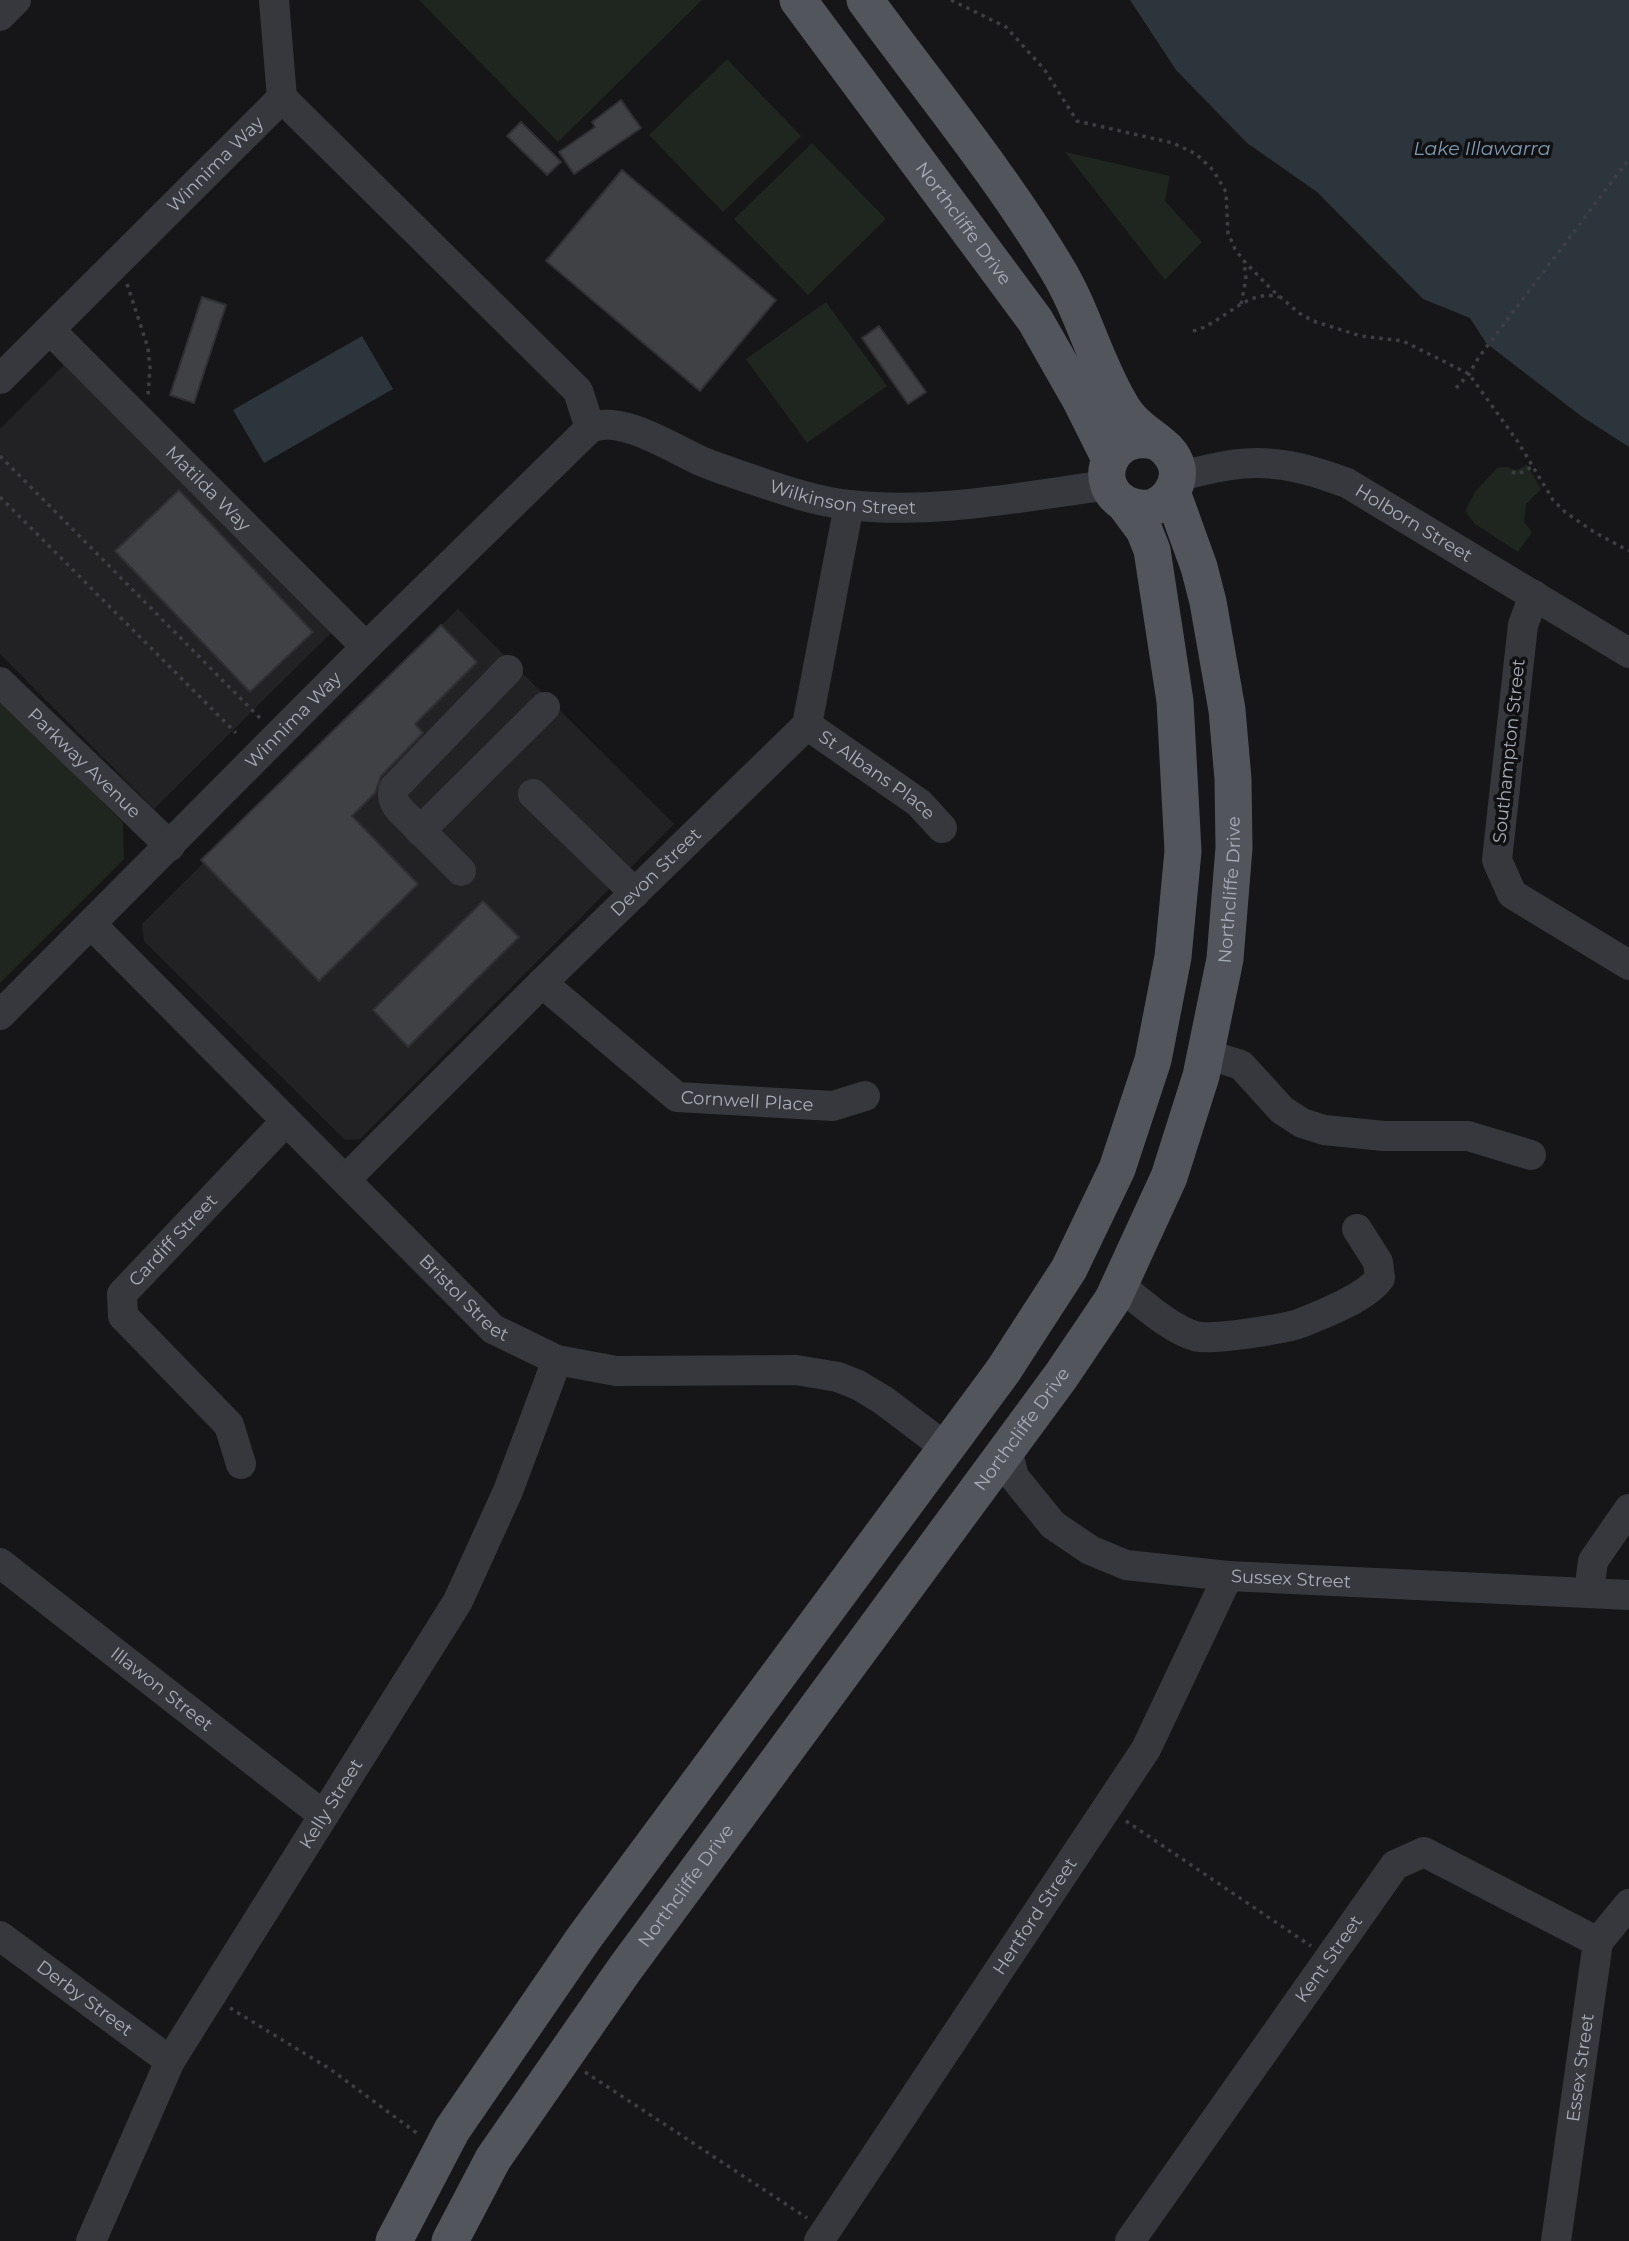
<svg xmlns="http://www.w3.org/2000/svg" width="1629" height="2241" font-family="Montserrat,sans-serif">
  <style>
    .built { fill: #222225 }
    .green { fill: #1e261f }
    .water { fill: #2c353c }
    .building { fill: #404145; stroke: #303034; stroke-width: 2 }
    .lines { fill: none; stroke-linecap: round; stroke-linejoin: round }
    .path { stroke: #3d3f44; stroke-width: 3.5; stroke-dasharray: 3.5 5; stroke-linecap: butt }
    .minor { stroke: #37383d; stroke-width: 30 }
    .major { stroke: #53555c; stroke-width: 37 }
    .labels { text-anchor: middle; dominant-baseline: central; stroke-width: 7; stroke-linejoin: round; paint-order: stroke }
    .street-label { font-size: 18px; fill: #a8adb8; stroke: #111113 }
    .water-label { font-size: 19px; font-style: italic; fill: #7f9bb3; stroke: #111113 }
  </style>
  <rect width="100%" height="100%" fill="#161618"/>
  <!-- built -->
  <path class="built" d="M64,365L331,633L154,809L0,654V429Z
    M458,609L674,824L360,1139L345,1140L144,941L142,924Z"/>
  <!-- green -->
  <path class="green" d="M419,0H702L558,142Z
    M727,59L801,136L723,212L649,135Z
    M812,143L886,219L808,295L734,219Z
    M1065,152L1170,176L1165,201L1202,242L1165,280Z
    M826,302L887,386L807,443L746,359Z
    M1527,465L1541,489L1526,504L1524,522L1532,532L1518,552L1475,524L1465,511L1475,492L1497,468L1506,467L1516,470Z
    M0,699L123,823L124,859L0,983Z"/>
  <!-- water -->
  <path class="water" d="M1130,0H1629V447L1581,416L1486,343L1470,318L1423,299L1317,192L1247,143L1176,70Z
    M362,336L393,389L264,463L233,410Z"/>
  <!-- building -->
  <path class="building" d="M621,100L641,128L574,174L559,152L595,127L592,122Z
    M521,122L561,162L547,175L507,136Z
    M622,170L776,300L700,391L546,261Z
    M202,297L226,305L194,403L170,395Z
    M879,326L926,392L908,404L862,338Z
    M179,490L313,632L250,692L115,551Z
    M441,625L477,662L415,724L423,733L381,776L375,793L352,816L418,884L319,981L201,860Z
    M483,901L519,937L408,1047L373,1010Z"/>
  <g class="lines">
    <!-- path -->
    <path class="path" d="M951,0L1006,27L1044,69L1077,121L1173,143L1196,154L1213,170L1226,192L1228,233L1235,249L1244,261L1271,289L1299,313L1313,321L1361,336L1403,341L1469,374L1518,442L1553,500L1565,512L1594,532L1629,551
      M127,284L148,348L150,368L148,395
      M1241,304L1246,279L1244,261
      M1193,331C1223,324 1246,288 1279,297
      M1456,388L1469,374L1479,357L1629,159
      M0,456L260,718
      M1512,472L1518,474L1532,467
      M0,497L236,733
      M1126,1821L1311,1946
      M230,2008L330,2069L418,2134
      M585,2072L807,2218"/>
    <!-- minor -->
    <g class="minor">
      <path d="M274,0L282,98"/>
      <path d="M0,16L16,0"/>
      <path d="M282,98L578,391L590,428"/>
      <path id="s1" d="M50,330L366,647"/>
      <path id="s2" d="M0,379L282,98"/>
      <path id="s3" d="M1177,477C1208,469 1241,460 1274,464C1299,466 1324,475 1347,483L1629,653"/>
      <path d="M1534,595L1523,625L1497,860L1512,894L1629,965"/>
      <path id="s4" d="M0,682L170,846"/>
      <path id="s5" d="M807,725L919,803L942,828"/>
      <path d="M533,794L635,893"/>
      <path d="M420,831L545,707"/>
      <path d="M461,871L400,810C394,803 391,797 394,788L508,670"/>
      <path id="s6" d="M92,925L493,1329L557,1360L616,1371L796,1370L838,1377L858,1385L883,1400L945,1447"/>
      <path id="s7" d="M542,983L677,1097L833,1106L865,1096"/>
      <path id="s8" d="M0,1015L366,647L590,428C622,414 673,449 703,462C718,468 733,473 748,478C780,489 817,502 850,505C937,515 1024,496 1109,485"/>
      <path d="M1206,1054L1241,1065L1282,1110L1302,1123L1324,1130L1384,1136H1468L1531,1155"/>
      <path id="s9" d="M346,1179L542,983L807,725L849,505"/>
      <path d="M1119,1285C1140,1301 1170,1329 1195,1336C1209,1341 1285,1329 1301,1323C1324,1314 1367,1297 1380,1278L1378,1262L1357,1229"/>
      <path id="s10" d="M1007,1449L1014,1477L1053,1525L1090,1550L1126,1565L1228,1576L1629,1595"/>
      <path id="s11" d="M241,1464L229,1425L123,1316L122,1294L286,1121"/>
      <path id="s12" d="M0,1563L323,1815"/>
      <path d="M1589,1592L1593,1561L1629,1509"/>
      <path id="s13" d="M0,1936L170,2061"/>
      <path id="s14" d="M91,2241L170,2061L458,1601L508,1491L557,1360"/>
      <path id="s15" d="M819,2241L1146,1749L1228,1576"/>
      <path id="s16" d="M1130,2241L1395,1865L1424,1852L1598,1942"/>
      <path id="s17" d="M1556,2241L1598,1942L1629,1904"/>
    </g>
    <!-- major -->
    <g class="major">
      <path id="s18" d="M798,0L1035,320L1080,399L1110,459"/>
      <path d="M865,0C929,88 1000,174 1056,267C1082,309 1094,359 1119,402C1123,410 1131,420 1138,426C1152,439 1173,448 1177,468C1180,485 1167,504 1150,508C1142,509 1131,507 1124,503C1088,481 1113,428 1157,442"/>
      <path d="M394,2241L452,2130L584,1938L1003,1371L1069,1269L1117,1169L1153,1060L1173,957L1183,851L1175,701L1152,550L1144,530L1124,503"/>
      <path id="s19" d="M450,2241L493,2159L624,1970L1061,1376L1113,1299L1169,1177L1201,1076L1225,959L1234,848L1233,779L1227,710L1208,602L1199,567L1172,492"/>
    </g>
  </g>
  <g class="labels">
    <!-- street labels -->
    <g class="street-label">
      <text stroke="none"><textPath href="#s2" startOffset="304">Winnima Way</textPath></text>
      <text stroke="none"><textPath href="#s18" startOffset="278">Northcliffe Drive</textPath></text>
      <text stroke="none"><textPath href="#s1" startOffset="224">Matilda Way</textPath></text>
      <text stroke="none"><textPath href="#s8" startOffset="1099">Wilkinson Street</textPath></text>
      <text stroke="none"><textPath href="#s3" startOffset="252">Holborn Street</textPath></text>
      <text stroke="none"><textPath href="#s8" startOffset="416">Winnima Way</textPath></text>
      <text transform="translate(1509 751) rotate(-84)">Southampton Street</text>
      <text stroke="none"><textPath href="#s4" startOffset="117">Parkway Avenue</textPath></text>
      <text stroke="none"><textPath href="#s5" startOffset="86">St Albans Place</textPath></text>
      <text stroke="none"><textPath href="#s9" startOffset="436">Devon Street</textPath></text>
      <text stroke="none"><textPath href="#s19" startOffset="1582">Northcliffe Drive</textPath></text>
      <text stroke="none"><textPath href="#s7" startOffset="247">Cornwell Place</textPath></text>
      <text stroke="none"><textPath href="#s11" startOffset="289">Cardiff Street</textPath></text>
      <text stroke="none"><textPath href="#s6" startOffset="527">Bristol Street</textPath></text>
      <text stroke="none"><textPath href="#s19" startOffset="994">Northcliffe Drive</textPath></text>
      <text stroke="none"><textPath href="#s10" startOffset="340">Sussex Street</textPath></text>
      <text stroke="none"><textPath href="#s12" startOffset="205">Illawon Street</textPath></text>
      <text stroke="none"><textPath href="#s14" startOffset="500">Kelly Street</textPath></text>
      <text stroke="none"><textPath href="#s19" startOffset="427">Northcliffe Drive</textPath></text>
      <text stroke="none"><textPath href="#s15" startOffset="390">Hertford Street</textPath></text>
      <text stroke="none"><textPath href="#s16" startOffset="345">Kent Street</textPath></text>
      <text stroke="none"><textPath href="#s13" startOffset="105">Derby Street</textPath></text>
      <text stroke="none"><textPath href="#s17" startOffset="175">Essex Street</textPath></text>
    </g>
    <!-- water labels -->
    <g class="water-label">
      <text x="1482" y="148">Lake Illawarra</text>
    </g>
  </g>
</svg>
